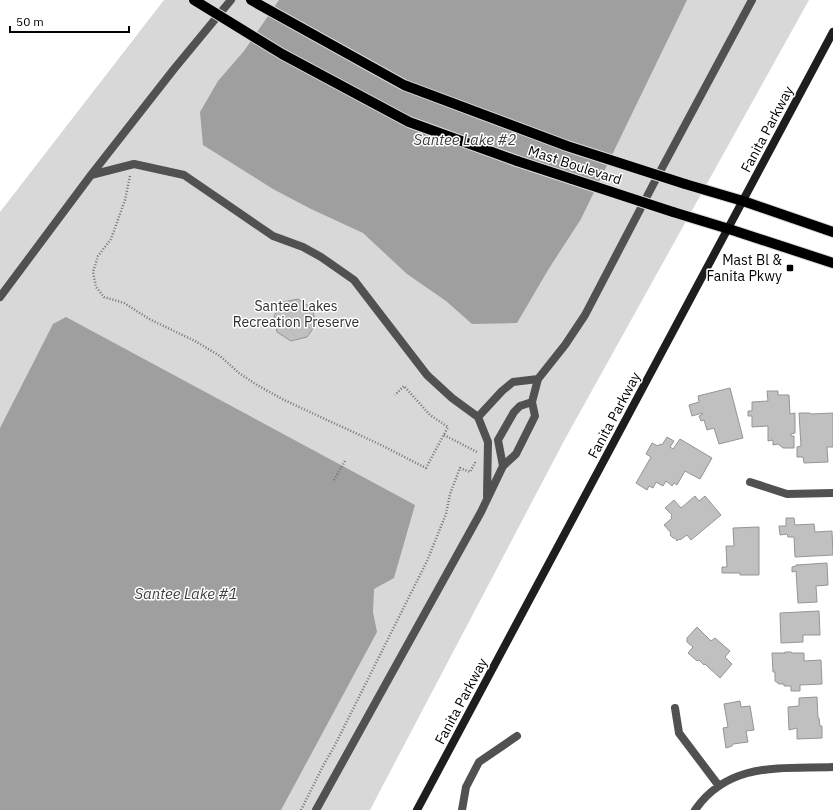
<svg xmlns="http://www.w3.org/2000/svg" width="833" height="810" font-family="'IBM Plex Sans',sans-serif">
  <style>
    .green { fill: #d8d8d8 }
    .water { fill: #9f9f9f }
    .building { fill: #c0c0c0; stroke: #959595 }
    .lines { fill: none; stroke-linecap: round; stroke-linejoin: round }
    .primary-casing { stroke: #dbdbdb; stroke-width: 12 }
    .path { stroke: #737373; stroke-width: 2.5; stroke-dasharray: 1 2; stroke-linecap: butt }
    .street { stroke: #515151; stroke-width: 8 }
    .secondary { stroke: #1e1e1e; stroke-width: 8 }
    .primary { stroke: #000; stroke-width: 10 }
    .primary-bridge-casing { stroke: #dbdbdb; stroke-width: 12; stroke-linecap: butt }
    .primary-bridge { stroke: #000; stroke-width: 10 }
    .poi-dot { fill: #000; stroke: #fff; stroke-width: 1.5 }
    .labels { text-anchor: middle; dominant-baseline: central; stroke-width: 3; stroke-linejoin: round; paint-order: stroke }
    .street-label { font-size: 14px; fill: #000; stroke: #fff }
    .poi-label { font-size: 14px; fill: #000; stroke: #fff; text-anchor: end }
    .park-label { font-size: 14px; fill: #2f2f2f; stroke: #fff }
    .water-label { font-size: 15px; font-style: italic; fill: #404040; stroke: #fff }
  </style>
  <rect width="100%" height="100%" fill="#fff"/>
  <!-- green -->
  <path class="green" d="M164,0H809L565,439L370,810H0V212Z"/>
  <!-- water -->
  <path class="water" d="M279,0H687L581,219L548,270L517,323L472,324L446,301L407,274L363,233L311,209L273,189L203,145L200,112L218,81L244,51Z
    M66,317L415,505L394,578L374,589L373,612L377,632L281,810H0V428L53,324Z"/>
  <!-- building -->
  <path class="building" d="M298,299L312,308L316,324L307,337L291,341L277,332L274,316L283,302Z
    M730,388L743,438L719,444L714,428L707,430L704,420L701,421L699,416L703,414L702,413L692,416L689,405L699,402L698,396Z
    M767,391H778V395H789L790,414L795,413V433L791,434V436H794V448H783L778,444L773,445V440L768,441V426L752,427V416H748V411H752V402L768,401Z
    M799,413H810L811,414L833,413V447H827L828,462L804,463L803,457H797V447L801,446Z
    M667,437L674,441L670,447L673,449L680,439L712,458L700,479L685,471L677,485L674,483L672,486L666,481L663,486L656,482L653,488L649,486L647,490L636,483L651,457L646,454L652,443L658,446L660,444L662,445Z
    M695,496L699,501L705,496L721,515L691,540L687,535L680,540L679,539L677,541L675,538H673L670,535L671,533L664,525L672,518L671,517L672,515L665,508L674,500L681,508Z
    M786,518H794L795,525L814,524L815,532L832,531L833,555L795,557L794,537H788L787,534L780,535L779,526H786Z
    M759,527V575H740V573H722V567H727L726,546H734L733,528Z
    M827,563L828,585L816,586L817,602L798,603L796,571L792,572V567L796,566V565Z
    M819,611L820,635H803V642L781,643L780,613Z
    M697,627L711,641L715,638L730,651L725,657L732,664L720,678L705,664L704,665L699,660L697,661L688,653L693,647L687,642V638Z
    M785,652H791L792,653H804V661L821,660L822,684L800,685V691H791V686H784V684H779L775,681V672H773L772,653H784V654Z
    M817,697L818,718H819L820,726H822V738L797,739V728L789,730L788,707L799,706V698Z
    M740,701L741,707L750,706L754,730L746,731L748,742L733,744L732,746L726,748L723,728L728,727L724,704Z"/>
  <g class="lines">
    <!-- primary casing -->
    <g class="primary-casing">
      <path id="primary" d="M517,161L572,179
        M685,184L743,201L833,232
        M673,212L729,229L833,263"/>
    </g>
    <!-- path -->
    <path class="path" d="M130,176L125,200L111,239L98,256L93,272L96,287L104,297L124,303L151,320L195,341L220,356L239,373L257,385L284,400L379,444L426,468L448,427L430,415L404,386L395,395
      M444,435L477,452
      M334,480L345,461
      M301,810L324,764L334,747L427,561L446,514L450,494L460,468L470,472L476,461"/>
    <!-- street -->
    <path class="street" d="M91,175L174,69L231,0
      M0,297L91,175L134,164L184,175L273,236L303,247L321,257L354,280L427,375L452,398L478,417L502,391L513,382L538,379
      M478,417L488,442L487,496
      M503,466L498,440L514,412L520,406L532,402
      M750,482L787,494L833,493
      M675,708L679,733L719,786
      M316,810L481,512L503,466L516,454L535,416L532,402L538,379L565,345L585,315L655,181L752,0
      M462,810L466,787L479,762L517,736
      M695,810C729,761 781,769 833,767"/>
    <!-- secondary -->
    <path class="secondary" d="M417,810L833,32"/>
    <!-- primary -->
    <use href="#primary" class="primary"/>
    <!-- primary-bridge casing -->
    <g class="primary-bridge-casing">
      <path id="primary-bridge" d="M194,0L282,54L409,122L517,161
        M251,0L404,85L567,146L685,184
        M572,179L673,212"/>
    </g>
    <!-- primary-bridge -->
    <use href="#primary-bridge" class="primary-bridge"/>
  </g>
  <!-- markers -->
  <rect class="poi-dot" x="786" y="264" width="8" height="8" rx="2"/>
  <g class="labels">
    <!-- street labels -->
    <g class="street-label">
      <text transform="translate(767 129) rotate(-62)">Fanita Parkway</text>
      <text transform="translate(575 165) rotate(18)">Mast Boulevard</text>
      <text transform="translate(614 415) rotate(-62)">Fanita Parkway</text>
      <text transform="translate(461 701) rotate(-62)">Fanita Parkway</text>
    </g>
    <!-- poi labels -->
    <g class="poi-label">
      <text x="782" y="260">Mast Bl &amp;<tspan x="782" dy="16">Fanita Pkwy</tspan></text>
    </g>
    <!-- park labels -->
    <g class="park-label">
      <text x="296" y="306">Santee Lakes<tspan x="296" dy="16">Recreation Preserve</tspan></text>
    </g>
    <!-- water labels -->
    <g class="water-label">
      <text x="465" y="139">Santee Lake #2</text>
      <text x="186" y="593">Santee Lake #1</text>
    </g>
  </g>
  <!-- scale -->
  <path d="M10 26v6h119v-6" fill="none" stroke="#000000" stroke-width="2"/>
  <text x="16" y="26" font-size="12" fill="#000000" stroke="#ffffff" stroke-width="3" paint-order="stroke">50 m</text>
</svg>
